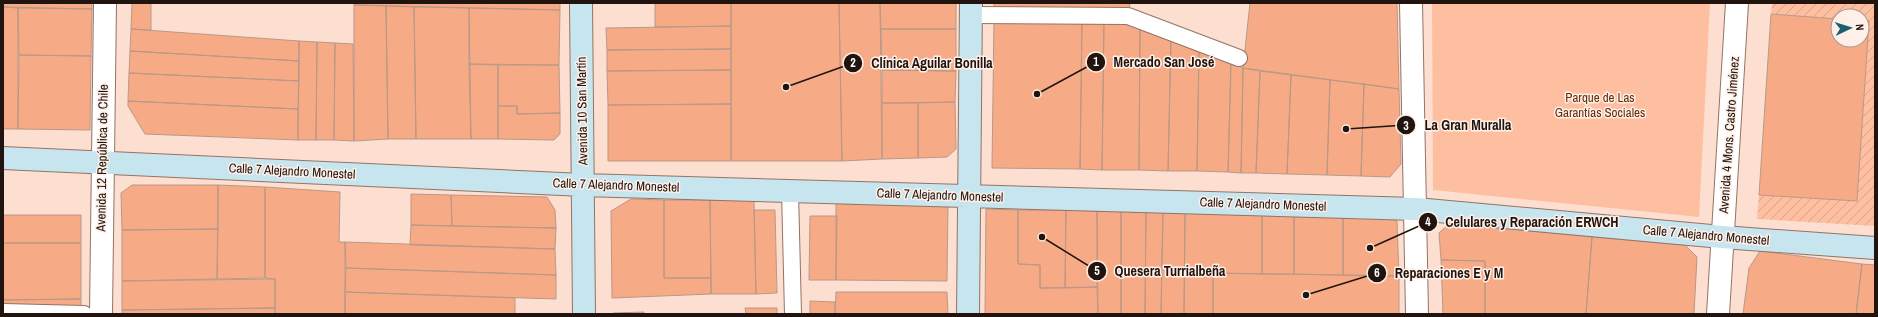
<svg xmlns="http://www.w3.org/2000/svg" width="1878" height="317" font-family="'Archivo Narrow',sans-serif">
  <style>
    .green { fill: #febfa0 }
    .garden { fill: url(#garden-furrows) }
    .building { fill: #f6ab86; stroke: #ba9887 }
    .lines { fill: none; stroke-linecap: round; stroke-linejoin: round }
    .lane-casing { stroke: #947363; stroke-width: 18 }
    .street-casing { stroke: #947363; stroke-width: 24 }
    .secondary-casing { stroke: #947363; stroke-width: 24 }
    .lane { stroke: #fff; stroke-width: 16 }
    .street { stroke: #fff; stroke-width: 22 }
    .secondary { stroke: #c7e5ee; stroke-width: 22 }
    .labels { text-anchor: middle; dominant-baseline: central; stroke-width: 3; stroke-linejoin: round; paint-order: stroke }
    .park-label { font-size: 13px; fill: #662d09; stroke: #feefe8 }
    .street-label { font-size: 13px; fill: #21140e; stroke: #feefe8 }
    .leader { fill: none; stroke: #21140e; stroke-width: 1.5 }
    .callout-dot { fill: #21140e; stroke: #feefe8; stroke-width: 1.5 }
    .mark-label { font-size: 12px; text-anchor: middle; font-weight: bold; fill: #fff }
    .callout-label { font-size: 14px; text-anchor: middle; font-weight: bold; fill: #21140e; stroke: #feefe8; stroke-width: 3; stroke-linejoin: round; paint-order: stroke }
  </style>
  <defs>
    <pattern id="garden-furrows" width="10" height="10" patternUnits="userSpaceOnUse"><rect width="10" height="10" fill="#febfa0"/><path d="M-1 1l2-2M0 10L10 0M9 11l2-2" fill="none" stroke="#d9a389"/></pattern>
  </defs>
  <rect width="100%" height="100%" fill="#fcdfd0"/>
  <!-- green -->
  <path class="green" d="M1432,3H1710L1699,217L1433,190Z"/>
  <!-- garden -->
  <path class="garden" d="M1772,3H1875V226L1757,219L1759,195L1857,201L1869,21L1862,20V16H1838V19L1771,14Z"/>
  <!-- building -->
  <path class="building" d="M3,3H92V9L3,7Z
    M132,3H151V30L131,29Z
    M354,3H560V10L354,5Z
    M655,3H731V26L655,27Z
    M731,3H839L842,161H731Z
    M839,3H880L882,159L842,161Z
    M880,3H956V29H881Z
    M994,3H1130L1129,11L994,10Z
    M1250,3H1397L1399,89L1243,68Z
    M354,5L386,6L388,139L354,141Z
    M386,6L414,7L416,139H388Z
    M3,7L18,8V129H3Z
    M414,7L469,8L471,139H416Z
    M18,8L92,9L91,56L19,55Z
    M469,8L560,10L559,65L469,64Z
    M1771,14L1838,19V40H1862V20L1869,21L1857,201L1759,195Z
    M994,18L1082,19L1080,169L992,168Z
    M1082,19L1104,20L1102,170L1080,169Z
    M1104,20L1140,24L1139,170H1102Z
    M1140,24L1171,37L1168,171L1139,170Z
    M731,26V49L607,50L606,28Z
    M131,29L299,41V61L130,51Z
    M881,29H956V71L882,70Z
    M1171,37L1199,49L1197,171H1168Z
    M299,41L317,42L316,140H298Z
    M317,42L335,43L334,140H316Z
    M335,43L353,44L354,141L334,140Z
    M731,49V70L607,71V50Z
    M1199,49L1231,62L1228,172L1197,171Z
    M130,51L299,61V81L129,73Z
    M19,55L91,56L90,130L18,129Z
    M1231,62L1243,68L1241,173L1228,172Z
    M469,64L498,65V139H471Z
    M498,65H559L560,113L517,114V106H498Z
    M1243,68L1260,71L1256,173H1241Z
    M731,70V104L608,105L607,71Z
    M882,70L956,71L955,102L882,103Z
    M1260,71L1291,75L1287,174L1256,173Z
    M129,73L299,81L298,109L128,101Z
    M1291,75L1330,80L1327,175L1287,174Z
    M1330,80L1364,84L1361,176L1327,175Z
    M1364,84L1399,89L1401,164L1390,177L1361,176Z
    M128,101L298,109V140L145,134L128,106Z
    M955,102L956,149L947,157L918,158V103Z
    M882,103H918V158L882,159Z
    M731,104V161H608V105Z
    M498,106H517V114L560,113V134L554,140L498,139Z
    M132,185H218V229L122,230L121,193Z
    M218,185L265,187V278L217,279Z
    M265,187L340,192L339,242H345V314H275V279L265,278Z
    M411,194L451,195L452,226L411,225Z
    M451,195L547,197L555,210L556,228L452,226Z
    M631,199L664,200V278H711V294L612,298L611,211Z
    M664,200H710L711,278H664Z
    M710,200H754L756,294H711Z
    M836,200L948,203L947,281L836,280Z
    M986,209L1018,210V264L1040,265V288L1097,287L1098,314H985Z
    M754,210H775L777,293L756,294Z
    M1018,210H1066L1065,288H1040V265L1018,264Z
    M1066,210L1097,211V287L1065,288Z
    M1097,211H1121V314H1098Z
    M1121,211H1146L1145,314H1121Z
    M1146,211H1163L1161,314H1145Z
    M1163,211L1185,213L1184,314H1161Z
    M1185,213L1262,214V274L1213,273V314H1184Z
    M1262,214L1294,216V274H1262Z
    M3,215H81V243H3Z
    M810,216H837L836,280H809Z
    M1294,216H1343V275L1294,274Z
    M1343,216H1387L1397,221L1399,276L1343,275Z
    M1450,223L1592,237L1586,314H1485V261L1441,260L1439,233Z
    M411,225L556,228L555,249L410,245Z
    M218,229L217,279L122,281V230Z
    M1592,237L1685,245L1697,257L1694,314H1586Z
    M345,242L555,249L556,275L346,268Z
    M3,243H81V299L3,300Z
    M1760,251L1862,264L1856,314H1743L1749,268Z
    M1441,260L1485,261V314H1443Z
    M1862,264L1875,265V314H1856Z
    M346,268L556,275V299L345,292Z
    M1213,273L1399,276V314H1213Z
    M275,279V308L122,310V281Z
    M345,292L515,298V314H345Z
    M836,292H947L948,314H835Z
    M81,299V314H3V300Z
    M810,301L835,302V314H810Z
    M275,308V314H122V310Z
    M745,308H777V314H746Z
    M644,312V314H613V313Z"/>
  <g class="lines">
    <!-- lane casing -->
    <g class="lane-casing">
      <path id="lane" d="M971,15L1128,16L1239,58
        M790,191L793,314
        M3,312L84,314"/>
    </g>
    <!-- street casing -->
    <g class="street-casing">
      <path id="street" d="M1411,3L1417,314
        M101,314L105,3
        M1718,314L1737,3"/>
    </g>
    <!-- secondary casing -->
    <g class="secondary-casing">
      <path id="secondary" d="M581,3L584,314
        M3,158L583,185L1416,209L1722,237L1875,248
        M968,314L971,3"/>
    </g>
    <!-- lane -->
    <use href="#lane" class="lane"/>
    <!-- street -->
    <use href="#street" class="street"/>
    <!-- secondary -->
    <use href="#secondary" class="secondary"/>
  </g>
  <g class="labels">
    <!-- park labels -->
    <g class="park-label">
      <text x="1600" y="97">Parque de Las<tspan x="1600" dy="15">Garantías Sociales</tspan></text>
    </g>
    <!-- street labels -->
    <g class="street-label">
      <text transform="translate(582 111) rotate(-91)">Avenida 10 San Martín</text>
      <text transform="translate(1729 135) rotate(-86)">Avenida 4 Mons. Castro Jiménez</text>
      <text transform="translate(102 158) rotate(-89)">Avenida 12 República de Chile</text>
      <text transform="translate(292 171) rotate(3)">Calle 7 Alejandro Monestel</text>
      <text transform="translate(616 185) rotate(2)">Calle 7 Alejandro Monestel</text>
      <text transform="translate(940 195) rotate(2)">Calle 7 Alejandro Monestel</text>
      <text transform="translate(1263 204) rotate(2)">Calle 7 Alejandro Monestel</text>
      <text transform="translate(1706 235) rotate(5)">Calle 7 Alejandro Monestel</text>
    </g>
  </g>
  <!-- callouts -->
  <path class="leader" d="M1037 94L1096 62M786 87L853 63M1346 129L1406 125M1370 248L1428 222M1042 237L1097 271M1306 295L1377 273"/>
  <g class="callout-dot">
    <circle cx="1037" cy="94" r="4"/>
    <circle cx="786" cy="87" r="4"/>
    <circle cx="1346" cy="129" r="4"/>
    <circle cx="1370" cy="248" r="4"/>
    <circle cx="1042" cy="237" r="4"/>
    <circle cx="1306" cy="295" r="4"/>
    <circle cx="1096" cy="62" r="10"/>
    <circle cx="853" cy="63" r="10"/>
    <circle cx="1406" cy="125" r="10"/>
    <circle cx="1428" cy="222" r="10"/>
    <circle cx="1097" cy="271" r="10"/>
    <circle cx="1377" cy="273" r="10"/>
  </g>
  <g class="mark-label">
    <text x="1096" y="66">1</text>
    <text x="853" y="67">2</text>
    <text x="1406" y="130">3</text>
    <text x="1428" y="226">4</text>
    <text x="1097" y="275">5</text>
    <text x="1377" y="277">6</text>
  </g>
  <g class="callout-label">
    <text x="1164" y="67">Mercado San José</text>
    <text x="932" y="68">Clínica Aguilar Bonilla</text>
    <text x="1468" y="130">La Gran Muralla</text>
    <text x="1532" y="227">Celulares y Reparación ERWCH</text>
    <text x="1170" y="276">Quesera Turrialbeña</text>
    <text x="1449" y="278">Reparaciones E y M</text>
  </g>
  <!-- border -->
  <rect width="1878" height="317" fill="none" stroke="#21140e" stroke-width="8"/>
  <!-- north arrow -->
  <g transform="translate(1850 28) rotate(86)"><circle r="19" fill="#feefe8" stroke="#a69791"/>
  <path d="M0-3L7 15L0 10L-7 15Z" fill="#1a5f71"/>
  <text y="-6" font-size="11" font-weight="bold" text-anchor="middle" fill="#21140e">N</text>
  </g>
</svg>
